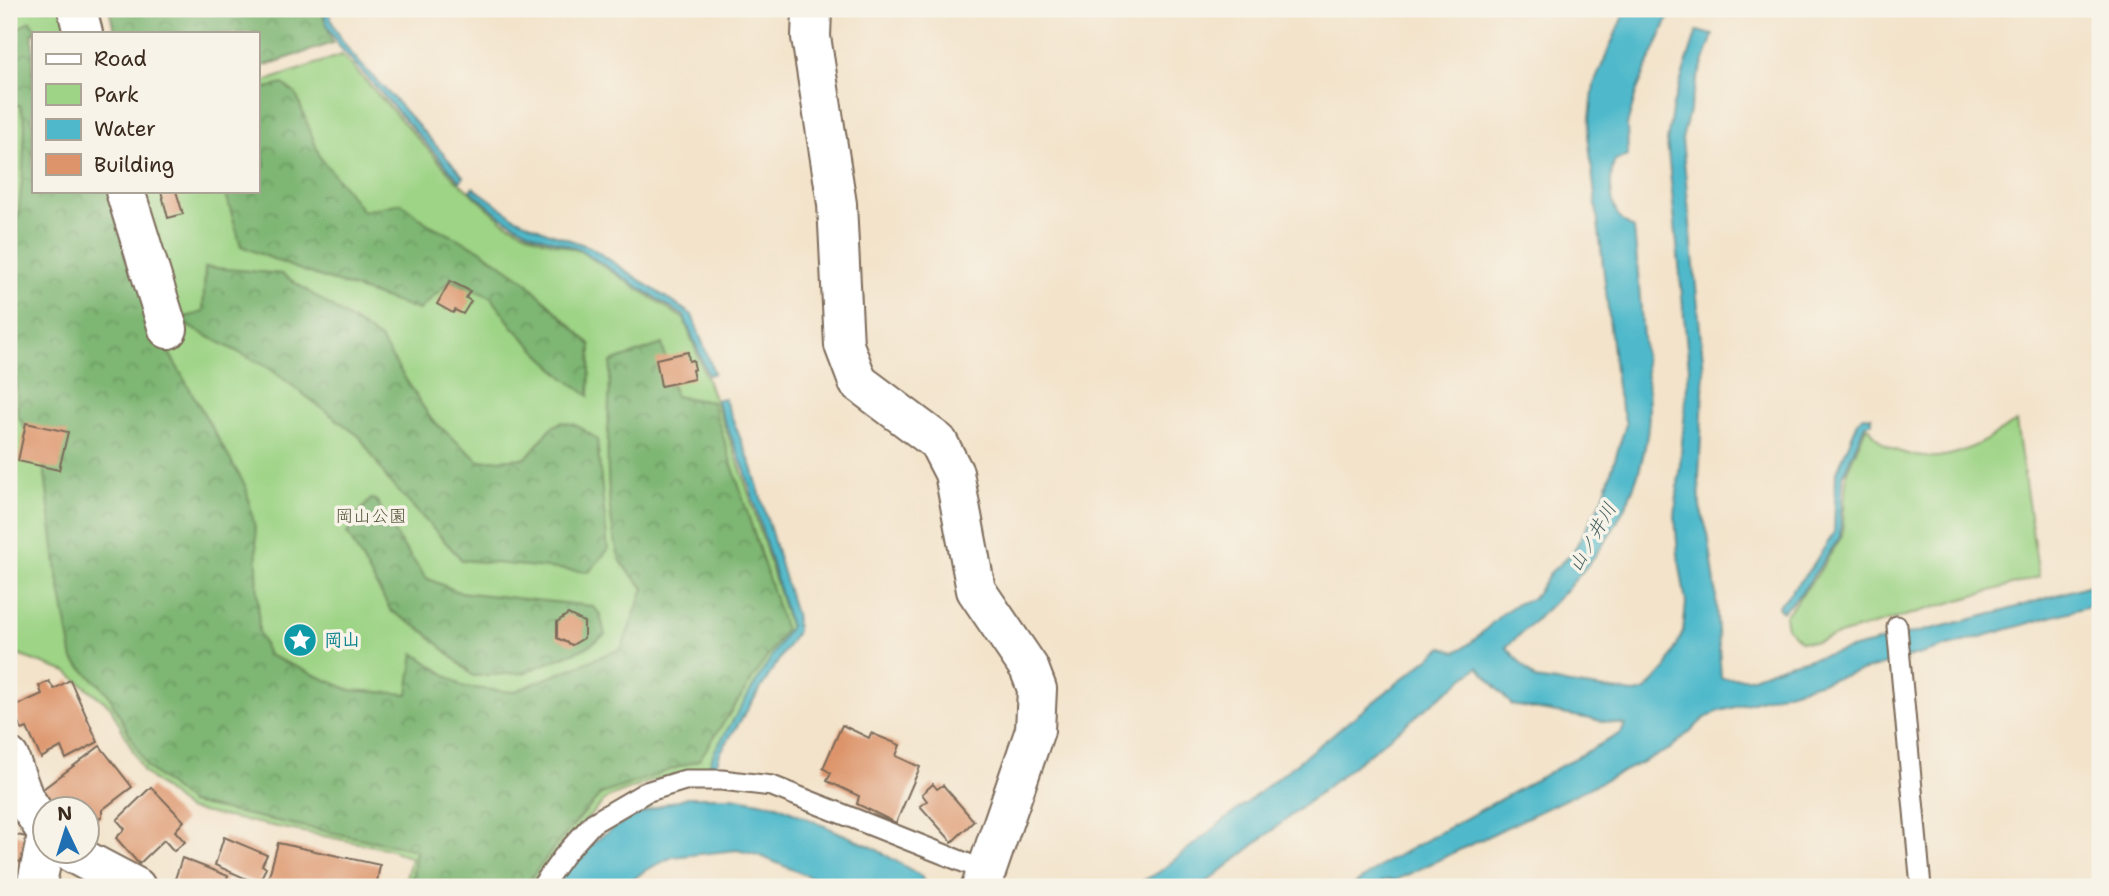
<svg xmlns="http://www.w3.org/2000/svg" width="2109" height="896" font-family="'Shantell Sans','Klee One',sans-serif">
  <style>
    .green { fill: #9ed486; stroke: #6c7f52; stroke-width: 2 }
    .forest { fill: url(#forest-crowns); stroke: #5c7048; stroke-width: 2 }
    .water { fill: #4fb9cb; stroke: #457274; stroke-width: 2 }
    .building { fill: #dd946a }
    .lines { fill: none; stroke-linecap: round; stroke-linejoin: round }
    .lane-casing { stroke: #7b6b5a; stroke-width: 23 }
    .street-casing { stroke: #7b6b5a; stroke-width: 42 }
    .lane { stroke: #fff; stroke-width: 19 }
    .street { stroke: #fff; stroke-width: 38 }
    .labels { text-anchor: middle; dominant-baseline: central; stroke-width: 7; stroke-linejoin: round; paint-order: stroke }
    .park-label { font-size: 18px; fill: #545438; stroke: #f7f3e8 }
    .culture-label { font-size: 18px; font-weight: bold; fill: #0d838f; stroke: #f7f3e8; text-anchor: start }
    .water-label { font-size: 19px; font-style: italic; fill: #425c5b; stroke: #f7f3e8 }
  </style>
  <defs>
    <pattern id="forest-crowns" width="20" height="18" patternUnits="userSpaceOnUse" patternTransform="scale(1.75)"><rect width="20" height="18" fill="#7eb673"/><path d="M2 6a3 3 0 1 1 6 0M12 15a3 3 0 1 1 6 0" fill="none" stroke="#68945e"/></pattern>
  </defs>
  <rect width="100%" height="100%" fill="#f7f3e8"/>
  <filter id="ink" filterUnits="userSpaceOnUse"><feTurbulence type="fractalNoise" baseFrequency=".0143" numOctaves="2"/><feDisplacementMap in="SourceGraphic" scale="14" xChannelSelector="R" yChannelSelector="G"/><feConvolveMatrix kernelMatrix="1 2 1 2 8 2 1 2 1" color-interpolation-filters="sRGB"/></filter>
  <filter id="wash" filterUnits="userSpaceOnUse"><feTurbulence type="fractalNoise" baseFrequency=".00686" numOctaves="4" result="noise"/><feDisplacementMap in="SourceGraphic" scale="28" xChannelSelector="R" yChannelSelector="G"/><feGaussianBlur stdDeviation="1.57" result="paint"/><feColorMatrix in="noise" values="0 0 0 0 0 0 0 0 0 0 0 0 0 0 0 0 0 1.4 0 .05"/><feComposite in="paint" operator="in"/></filter>
  <g filter="url(#wash)">
    <rect width="100%" height="100%" fill="#f3e3ca"/>
    <!-- green -->
    <path class="green" d="M9,9H97L104,33H33V191H257V84L342,55L456,180L503,221L537,238L580,251L684,319L743,475L790,629L707,768L654,780L607,798L565,841L530,887H404L411,858L389,849L187,809L144,772L110,706L67,672L9,652Z
      M2016,422L2039,577L1815,642L1800,641L1787,628L1785,616L1817,575L1842,536L1847,471L1866,427L1870,428C1877,442 1889,448 1904,453C1947,467 1980,444 2016,422Z"/>
    <!-- forest -->
    <path class="forest" d="M109,9H321L333,43L257,68V33H115Z
      M30,21L38,33H33V191H108L164,344L246,487L256,533L259,632L268,655L350,690L408,694L414,653L463,687L513,692L622,648L644,588C637,580 624,569 620,559C602,506 608,418 611,362L662,344L675,396L712,402L785,630L699,760L601,794L557,844L524,887H411L416,850L190,803L147,767L107,692L73,660L57,572L44,466L18,415L11,281L23,172L25,123L20,105L9,107V34Z
      M283,84L296,94L320,157L363,211L401,203L428,224L479,249L523,279L591,345L589,396L562,376L513,327L491,297L451,280L419,310L295,268L241,246L225,191H257V170L265,166L257,123V90Z
      M205,267L282,274L380,339L431,419L479,461L526,458L551,428L561,422L576,425L597,439L608,550L589,572L462,560L388,480L360,437L269,368L176,320L203,312Z
      M371,499L376,500L398,539L426,578L459,592L592,606L600,614L605,635L585,648L523,673L473,676L425,632L391,611L347,533L353,527L356,516Z"/>
    <!-- water -->
    <path class="water" d="M323,9H328C336,44 371,74 395,100C418,126 441,151 464,177L460,181L337,44L326,22Z
      M1626,9H1672L1637,90L1627,125L1628,156L1615,160C1609,175 1609,204 1620,218C1623,222 1630,226 1634,229C1638,270 1641,310 1644,351C1647,380 1652,411 1646,441C1631,531 1571,589 1506,647L1535,679L1634,693L1645,691L1666,668L1683,632L1686,603L1678,554L1675,517L1689,368L1667,141L1673,105L1697,31L1713,35L1696,83L1682,139L1704,371L1699,478L1700,507L1708,534L1715,583L1721,678H1750L1785,665L2000,612L2100,582V603L1717,712L1705,718L1670,749L1428,865L1396,880H1386L1374,887H1351L1388,861L1621,733L1625,725L1512,705L1478,667L1201,887H1132L1159,872L1443,647L1456,652C1485,638 1500,604 1533,599L1550,573L1573,552L1603,498L1626,424L1618,395L1588,135L1594,84Z
      M473,187L514,217L547,232L590,247L692,315L714,373L708,375L684,316L579,249L536,235L502,217L470,190Z
      M724,398L752,467L795,614L797,631L720,753L715,769L709,767L714,752L790,626L745,471L716,400Z
      M1863,416L1872,417V423L1865,424L1843,475L1840,537L1802,592L1782,612L1778,607L1811,568L1834,533L1836,474L1858,422Z
      M688,797H732L777,805L872,847L921,876L926,887H834L758,855L737,850L672,857L644,871L624,887H553C590,836 628,814 688,797Z"/>
    <g id="blocks">
      <!-- building -->
      <path class="building" d="M161,191H176L183,214L168,218Z
        M450,281L470,291L466,298L471,301L463,314L455,310L453,313L437,304Z
        M688,352L689,361L693,360L695,369L692,370L694,379L661,386L656,359Z
        M26,423L68,432L59,470L18,461Z
        M568,614L584,622V638L572,645L557,638V622Z
        M70,680L98,742L66,759L61,747L41,758L27,728L22,730L11,708L42,694L39,686L49,681L54,689Z
        M842,725L869,738L871,733L900,745L896,756L920,767L896,823L857,804L859,796L827,781L831,773L823,768Z
        M100,746L132,787L102,810V816L92,824L88,820V808H50L39,792Z
        M933,784L937,789L943,785L974,821L952,842L920,806L927,801L922,794Z
        M151,787L184,821L175,831L185,842L174,851L164,840L139,864L116,838L125,829L117,820Z
        M9,833L26,837L22,862L9,860Z
        M224,837L267,855L262,865L266,868L258,884L215,865Z
        M278,843L380,865L376,887H266Z
        M182,858L228,876L224,887H181L173,885Z"/>
    </g>
  </g>
  <g filter="url(#ink)">
    <use href="#blocks" fill-opacity="0" stroke="#7b6b5a" stroke-width="2"/>
    <g class="lines">
      <!-- lane casing -->
      <g class="lane-casing">
        <path id="lane" d="M1897,626L1921,887
          M541,887L565,854L593,823L646,792L685,780H722L772,786L986,871"/>
      </g>
      <!-- street casing -->
      <g class="street-casing">
        <path id="street" d="M77,9L83,33
          M812,9L811,37L837,204L844,345L858,382L938,442L954,473L976,590L1029,668L1037,689L1035,730L981,887
          M125,191L168,329
          M9,757L24,798L46,831
          M66,850L136,887
          M36,887L46,840"/>
      </g>
      <!-- lane -->
      <use href="#lane" class="lane"/>
      <!-- street -->
      <use href="#street" class="street"/>
    </g>
  </g>
  <!-- icons -->
  <defs>
    <g id="sight-disc" transform="scale(1.75)"><circle r="9.5" fill="#0f9aa8" stroke="#f7f3e8"/><path d="M0-6L1.8-2.2L6-1.7L2.9 1.2L3.7 5.4L0 3.3L-3.7 5.4L-2.9 1.2L-6-1.7L-1.8-2.2Z" fill="#fff"/></g>
  </defs>
  <g fill-rule="evenodd">
    <use href="#sight-disc" x="300" y="640"/>
  </g>
  <g class="labels">
    <!-- park labels -->
    <g class="park-label">
      <text x="371" y="516">岡山公園</text>
    </g>
    <!-- culture labels -->
    <g class="culture-label">
      <text x="324" y="640">岡山</text>
    </g>
    <!-- water labels -->
    <g class="water-label">
      <text transform="translate(1592 537) rotate(-60)">山ノ井川</text>
    </g>
  </g>
  <!-- margin -->
  <rect width="2109" height="896" fill="none" stroke="#f7f3e8" stroke-width="35"/>
  <!-- legend -->
  <rect x="32" y="32" width="228" height="161" fill="#f7f3e8" stroke="#aca397" stroke-width="2"/>
  <rect x="46" y="54" width="35" height="10" fill="#ffffff" stroke="#aca397" stroke-width="2"/>
  <text x="94" y="66" font-size="21" fill="#3b2a1e">Road</text>
  <rect x="46" y="84" width="35" height="21" fill="#9ed486" stroke="#aca397" stroke-width="2"/>
  <text x="94" y="102" font-size="21" fill="#3b2a1e">Park</text>
  <rect x="46" y="119" width="35" height="21" fill="#4fb9cb" stroke="#aca397" stroke-width="2"/>
  <text x="94" y="136" font-size="21" fill="#3b2a1e">Water</text>
  <rect x="46" y="154" width="35" height="21" fill="#dd946a" stroke="#aca397" stroke-width="2"/>
  <text x="94" y="172" font-size="21" fill="#3b2a1e">Building</text>
  <!-- north arrow -->
  <g transform="translate(66 830) rotate(356)"><circle r="33" fill="#f7f3e8" stroke="#aca397" stroke-width="2"/>
  <path d="M0-5L12 26L0 18L-12 26Z" fill="#1f6fb2"/>
  <text y="-10" font-size="19" font-weight="bold" text-anchor="middle" fill="#3b2a1e">N</text>
  </g>
</svg>
